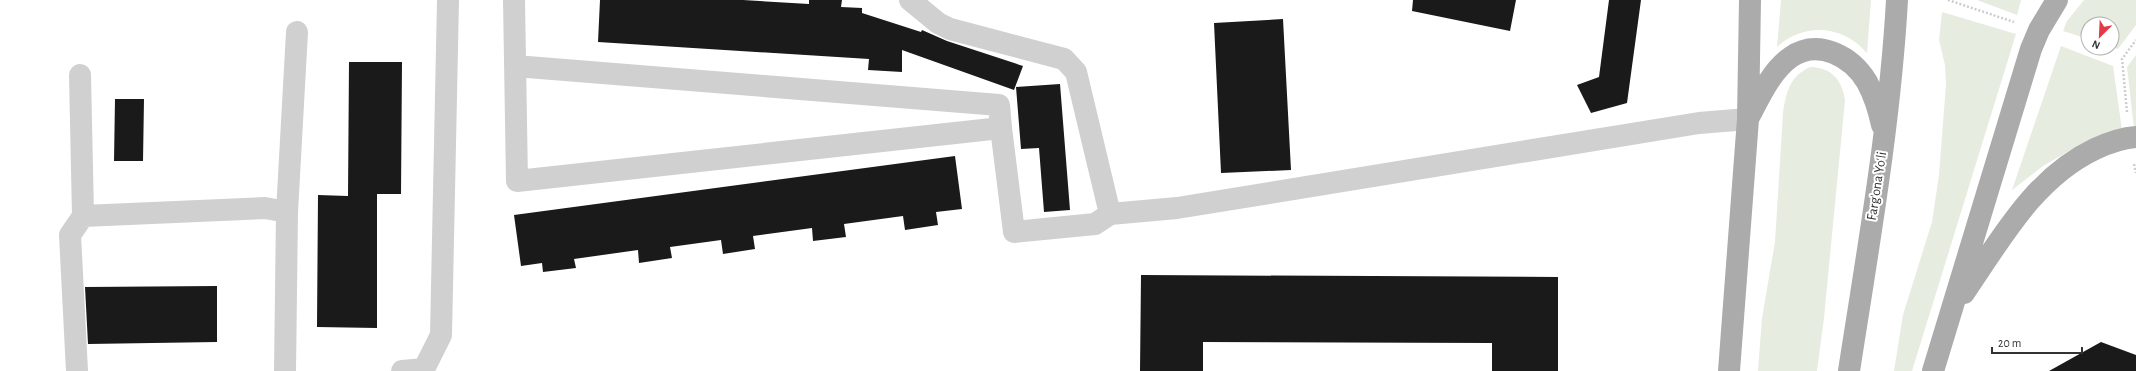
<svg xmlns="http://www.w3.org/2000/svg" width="2136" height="371" font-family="'Alegreya Sans',sans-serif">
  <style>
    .green { fill: #e6ecdf }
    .building { fill: #1a1a1a }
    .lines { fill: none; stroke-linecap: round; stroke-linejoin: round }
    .path { stroke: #cdcdcd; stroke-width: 2.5; stroke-dasharray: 2 2; stroke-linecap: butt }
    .minor { stroke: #d0d0d0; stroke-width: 22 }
    .major { stroke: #ababab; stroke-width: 22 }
    .labels { text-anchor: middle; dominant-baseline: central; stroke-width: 4; stroke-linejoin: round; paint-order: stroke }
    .street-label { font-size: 14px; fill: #333; stroke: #fff }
  </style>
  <rect width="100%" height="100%" fill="#fff"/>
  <!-- green -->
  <path class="green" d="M1781,0H1871L1867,53C1843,25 1804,22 1777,47Z
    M1977,0H2021L2017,15Z
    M2084,0H2136V25L2118,49L2112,47V24H2088V39L2063,31L2067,21Z
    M1942,12L2016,34L1912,371H1894L1903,315L1932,222L1939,175L1946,84L1945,65L1939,40Z
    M2061,46L2113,66L2122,130L2081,144L2043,166L2012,190Z
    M2136,55V128H2134L2127,67Z
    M1811,67C1832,68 1842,80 1845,100L1824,318L1817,371H1758L1762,318L1775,242L1783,113C1786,92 1790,75 1811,67Z"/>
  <!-- building -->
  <path class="building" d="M600,0H743L809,4V0H842L841,7L862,8V13L921,32L922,30L947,41L1023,66L1014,90L902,50V72L868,70L869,59L598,42Z
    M1413,0H1516L1510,31L1412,11Z
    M1609,0H1641L1627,103L1591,113L1577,85L1599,77Z
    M1283,19L1291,170L1221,173L1214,23Z
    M349,62H402L401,194H377V328L317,327L318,195L348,196Z
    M1060,84L1070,210L1044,212L1039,148L1021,149L1016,87Z
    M115,99H144L143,161H114Z
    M955,156L962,209L936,212L938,225L905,230L903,216L844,224L846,237L813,241L812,228L753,236L755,249L723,254L721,240L670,247L672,258L639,263L638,250L574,259L576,268L543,272L542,263L521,266L514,215Z
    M1141,275L1558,277V371H1492V343L1203,342V371H1140Z
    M217,286V342L88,344L85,287Z
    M2101,342L2136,355V371H2049Z"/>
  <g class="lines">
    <!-- path -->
    <path class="path" d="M1948,0L2014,22
      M2127,112L2122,59L2136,40
      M2134,164L2136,173"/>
    <!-- minor -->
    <path class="minor" d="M514,0L517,181L1001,128L1014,232L1095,224L1110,214
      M910,0L938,23L950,29L1064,59L1076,72L1110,214L1177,208L1699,123L1748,119
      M515,66L999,105L1001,128
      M80,75L83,216
      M287,212L297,32
      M77,371L70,235L83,216L265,208L287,212L285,371
      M402,371L424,369L441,335L448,0"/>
    <!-- major -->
    <path class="major" d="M1749,117C1760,96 1772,70 1791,57C1819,38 1852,57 1867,82C1874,95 1879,111 1882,125
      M1964,293C2001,239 2034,178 2095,149C2108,143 2122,138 2136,137
      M1729,371L1748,119L1750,0
      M1849,371C1868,248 1890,125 1897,0
      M1933,371L2031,49L2039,30L2057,0"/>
  </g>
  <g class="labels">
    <!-- street labels -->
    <g class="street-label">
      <text transform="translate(1877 186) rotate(-81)">Farg'ona Yo'li</text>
    </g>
  </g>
  <!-- north arrow -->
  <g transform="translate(2100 36) rotate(204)"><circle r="19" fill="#ffffff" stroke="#adadad"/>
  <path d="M0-3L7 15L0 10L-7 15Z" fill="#e63946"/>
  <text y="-6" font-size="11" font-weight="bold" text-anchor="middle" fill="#333333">N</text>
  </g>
  <!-- scale -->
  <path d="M1992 347v6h90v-6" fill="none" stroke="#333333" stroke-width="2"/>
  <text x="1998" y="347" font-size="12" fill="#333333" stroke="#ffffff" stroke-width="3" paint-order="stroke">20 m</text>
</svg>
